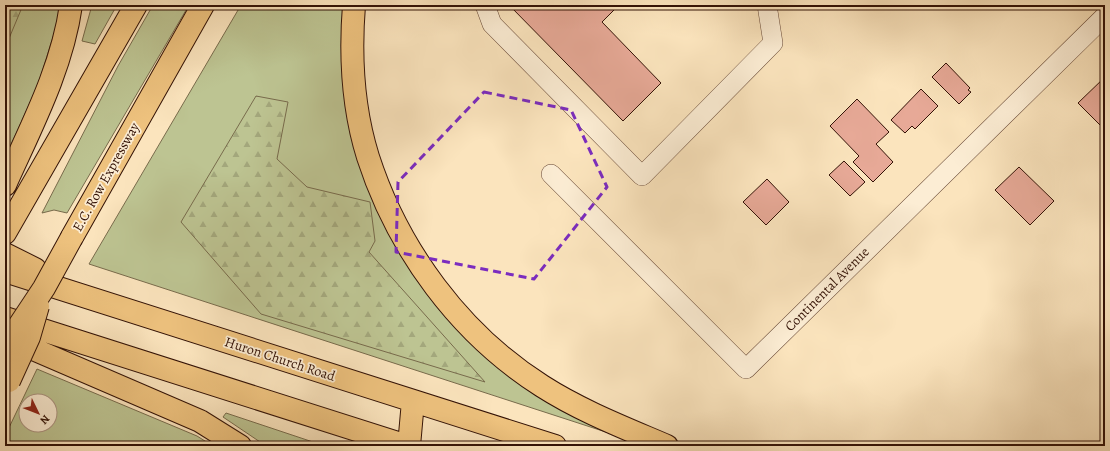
<svg xmlns="http://www.w3.org/2000/svg" width="1110" height="451" font-family="Alegreya,serif">
  <style>
    .green { fill: #bdc492; stroke: #786b4c; fill-rule: evenodd }
    .forest { fill: url(#forest-firs); stroke: #786b4c }
    .building { fill: #e7a997; stroke: #331206 }
    .lines { fill: none; stroke-linecap: round; stroke-linejoin: round }
    .minor-casing { stroke: #654634; stroke-width: 20 }
    .highway-casing { stroke: #331206; stroke-width: 24 }
    .minor { stroke: #fcedd4; stroke-width: 19 }
    .highway { stroke: #eec27e; stroke-width: 22 }
    .highway-bridge-casing { stroke: #331206; stroke-width: 24; stroke-linecap: butt }
    .highway-bridge { stroke: #eec27e; stroke-width: 22 }
    .marked { fill: none; stroke: #7b2cbf; stroke-width: 3; stroke-dasharray: 8 5; stroke-linejoin: round }
    .labels { text-anchor: middle; dominant-baseline: central; stroke-width: 3.5; stroke-linejoin: round; paint-order: stroke }
    .street-label { font-size: 14px; fill: #331206; stroke: #fcedd4 }
  </style>
  <defs>
    <pattern id="forest-firs" width="22" height="20" patternUnits="userSpaceOnUse"><rect width="22" height="20" fill="#bdc492"/><path d="M5 1l3.5 6h-7zM16 11l3.5 6h-7z" fill="#a3a77c"/></pattern>
  </defs>
  <rect width="100%" height="100%" fill="#fbe4bd"/>
  <filter id="stains"><feTurbulence type="fractalNoise" baseFrequency=".005" numOctaves="4"/><feColorMatrix values="0 0 0 0 .2 0 0 0 0 .09 0 0 0 0 .02 0 0 0 .5 -.17"/></filter>
  <radialGradient id="worn" r=".72"><stop offset=".6" stop-color="#630" stop-opacity="0"/><stop offset="1" stop-color="#630" stop-opacity=".3"/></radialGradient>
  <!-- green -->
  <path class="green" d="M5,5H63L38,85L5,158Z
    M92,5H117L95,44L82,41Z
    M153,5H189L67,213L54,210L42,213L118,66Z
    M241,5H344L349,113L442,304L612,434L89,264Z
    M37,369L197,436L213,446H5V436ZM26,401H50V425H26Z
    M226,413L325,446H266L223,417Z"/>
  <!-- forest -->
  <path class="forest" d="M5,5H23L5,48Z
    M256,96L288,102L277,159L307,187L370,202L375,241L369,252L485,382L261,314L181,222Z"/>
  <!-- building -->
  <path class="building" d="M509,5H619L602,22L661,83L623,121Z
    M946,63L970,88L968,90L971,92L959,104L932,77Z
    M1105,77V130L1078,103Z
    M921,89L938,106L915,129L912,126L905,133L891,120Z
    M857,99L889,132L876,144L893,162L873,182L853,162L859,156L830,126Z
    M844,161L865,182L850,196L829,175Z
    M1019,167L1054,201L1030,225L995,190Z
    M767,179L789,202L766,225L743,202Z"/>
  <g class="lines">
    <!-- minor casing -->
    <g class="minor-casing">
      <path id="minor" d="M485,5L492,24L642,176L773,43L767,5
        M551,174L746,369L1105,16"/>
    </g>
    <!-- highway casing -->
    <g class="highway-casing">
      <path id="highway" d="M354,5C350,55 353,109 368,157C398,250 460,334 542,386C581,411 625,428 667,446
        M5,185C31,127 62,69 71,5
        M5,233L136,5
        M72,237L203,5
        M5,254L35,269
        M5,271L555,446
        M5,318L407,446
        M10,336L33,349L200,421L240,446
        M409,446L413,401"/>
    </g>
    <!-- minor -->
    <use href="#minor" class="minor"/>
    <!-- highway -->
    <use href="#highway" class="highway"/>
    <!-- highway-bridge casing -->
    <g class="highway-bridge-casing">
      <path id="highway-bridge" d="M5,347L44,288L72,237
        M9,381L29,337L38,306"/>
    </g>
    <!-- highway-bridge -->
    <use href="#highway-bridge" class="highway-bridge"/>
  </g>
  <!-- marked area -->
  <path class="marked" d="M484,92L571,110L607,187L534,279L396,252L398,182Z"/>
  <g class="labels">
    <!-- street labels -->
    <g class="street-label">
      <text transform="translate(106 177) rotate(-61)">E.C. Row Expressway</text>
      <text transform="translate(827 289) rotate(-45)">Continental Avenue</text>
      <text transform="translate(280 359) rotate(18)">Huron Church Road</text>
    </g>
  </g>
  <!-- margin -->
  <rect width="1110" height="451" fill="none" stroke="#fbe4bd" stroke-width="20"/>
  <rect x="6" y="6" width="1098" height="439" fill="none" stroke="#331206" stroke-width="2"/>
  <rect x="10" y="10" width="1090" height="431" fill="none" stroke="#331206"/>
  <!-- north arrow -->
  <g transform="translate(38 413) rotate(133)"><circle r="19" fill="#fcedd4" stroke="#ac9582"/>
  <path d="M0-3L7 15L0 10L-7 15Z" fill="#8f2418"/>
  <text y="-6" font-size="11" font-weight="bold" text-anchor="middle" fill="#331206">N</text>
  </g>
  <rect width="100%" height="100%" filter="url(#stains)"/>
  <rect width="100%" height="100%" fill="url(#worn)"/>
</svg>
